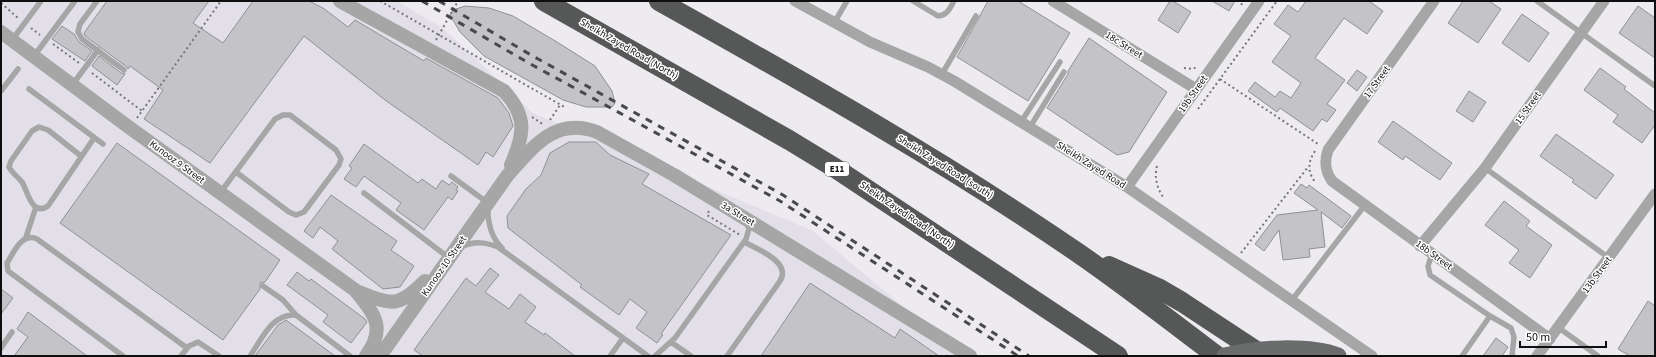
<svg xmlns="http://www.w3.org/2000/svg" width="1656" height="357" font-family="'Source Sans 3',sans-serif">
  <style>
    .built { fill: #e2dfe9 }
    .building { fill: #c4c3c7; stroke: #919093 }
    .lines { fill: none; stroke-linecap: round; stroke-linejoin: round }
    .path { stroke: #777679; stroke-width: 2; stroke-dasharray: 2 3; stroke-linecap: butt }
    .service { stroke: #a5a6a5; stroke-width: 5.5 }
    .minor { stroke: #a5a6a5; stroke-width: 11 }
    .tertiary { stroke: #a5a6a5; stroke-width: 14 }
    .motorway { stroke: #555857; stroke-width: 20 }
    .rail { stroke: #49484a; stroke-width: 3; stroke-dasharray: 7 7; stroke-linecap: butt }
    .primary-bridge { stroke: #6a6c6b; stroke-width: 17 }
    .labels { text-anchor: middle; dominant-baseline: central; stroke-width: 3; stroke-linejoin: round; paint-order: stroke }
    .shield { fill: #fff; stroke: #575758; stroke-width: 1 }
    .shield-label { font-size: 9px; font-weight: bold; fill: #0f0f10 }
    .street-label { font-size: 10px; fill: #0f0f10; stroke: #fff }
  </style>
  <rect width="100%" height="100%" fill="#edebef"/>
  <!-- built -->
  <path class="built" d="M1,1H397L444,29L533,113L813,231L962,356H1Z"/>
  <!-- building -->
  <path class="building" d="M107,1H209L193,23L223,43L253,1H309L323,8L348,27L355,20L424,61L426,58L498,98L509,113L513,126L493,157L486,152L478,165L385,100L304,36L210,163L144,119L163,90L130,66L128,69L127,67L85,36L84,33Z
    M988,1H1018L1070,33L1028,101L957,57Z
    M1170,1H1173L1191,12L1178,33L1158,20Z
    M1212,1H1235L1229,11Z
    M1306,1H1369L1383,11L1367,34L1344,18L1315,58L1345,80L1327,104L1336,110L1327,122L1322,119L1313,131L1280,108L1277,112L1248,91L1255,82L1275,97L1280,91L1291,98L1301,83L1272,62L1291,36L1274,24L1288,5L1298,12Z
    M1463,1H1489L1501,9L1478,43L1448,23Z
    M465,6L489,8L513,16L557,42L595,66L612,91L615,103L612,107H586L563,100L484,56L460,32L450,15L453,10Z
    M1638,6L1655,18V58L1619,33Z
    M1522,14L1549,33L1529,62L1502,43Z
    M62,26L74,34L79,42L92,51L85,61L52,39Z
    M1089,38L1167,92L1129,152L1117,155L1047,108L1068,74V71Z
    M99,56L121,73L125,74L117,85L92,66Z
    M1600,68L1626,87L1624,89L1655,113V125L1642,143L1613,122L1618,115L1584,90Z
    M1357,70L1367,77L1357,91L1347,83Z
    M1469,91L1486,102L1473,122L1456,111Z
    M1393,121L1452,163L1440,180L1405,156L1403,160L1378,142Z
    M1556,134L1614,175L1596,199L1572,182L1574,180L1540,156Z
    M569,142H596L610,155L649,174L642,184L731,235L661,334L663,335L657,343L636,328L647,312L630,299L619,315L580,287L582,285L508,228L507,216L526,189L541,175L550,153Z
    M117,143L280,260L265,282L260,283V289L223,340L60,223Z
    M364,144L418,183L422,179L436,189L442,180L449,185L452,182L458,187L456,190L458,191L452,200L448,197L424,230L396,210L401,203L364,176L356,187L344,179L352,168L349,166Z
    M1301,184L1307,188L1309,185L1351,216L1342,228L1321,212L1325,247L1309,249L1310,257L1283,260L1279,230L1264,251L1255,244L1277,215L1318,210L1294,193Z
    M331,195L397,241L391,250L414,266L400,287L383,289L332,249L338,241L320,227L313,238L304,231Z
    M1504,201L1530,221L1526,226L1552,245L1530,278L1509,263L1519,250L1485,225Z
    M490,268L499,275L485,292L509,309L520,294L536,307L525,322L544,335L545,333L575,356H423L414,350L466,278L476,286Z
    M297,272L309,281L311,279L365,319L367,322L351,343L323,322L328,315L287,285Z
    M810,283L895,338L900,329L939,356H761Z
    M1,289L13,298L1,314Z
    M1648,301L1655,306V356H1630L1618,349Z
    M28,312L87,356H14L28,337L17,329Z
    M286,320L335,356H255L278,325Z
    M1496,338L1508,347L1502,356H1483Z"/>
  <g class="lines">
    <!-- path -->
    <path class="path" d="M380,1L566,108
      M1,3L18,18
      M1241,5L1244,1
      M31,28L40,35
      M436,40L458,1
      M53,44L79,63
      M1184,68L1193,69L1198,66
      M92,73L142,111
      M1220,79L1318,144
      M1198,109L1277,1
      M532,117L544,125
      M137,118L221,1
      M550,120L560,105
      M1315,151C1308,162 1307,171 1315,182
      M1157,166C1154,177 1157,188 1163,197
      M709,211L707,215L740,235
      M1241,253L1308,167"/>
    <!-- service -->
    <path class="service" d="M97,1L80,24L78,32L82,39L124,70
      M913,1L938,16C947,16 950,8 954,1
      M1537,1L1655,86
      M834,23L847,1
      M12,40L41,1
      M34,56L75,1
      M942,74L976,16
      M73,84L98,50
      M29,89L103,144
      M1,91L18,69
      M1021,122L1060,62
      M1030,127L1064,72
      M81,156L48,130L39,127L32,131L11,161L9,167C12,173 18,177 22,182C28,192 32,217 48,206L94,138
      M1485,168L1609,258
      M451,176L488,203C487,220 490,236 502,248
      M220,193L275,119L283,115H290L336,150L341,159L339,165L304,212L296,215L289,212L236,172
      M364,193L449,258
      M26,237L36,207
      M461,247C474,241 485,242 498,247L648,356
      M1432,254L1428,266L1430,275L1490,316L1511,328L1514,337L1512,356
      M263,286L283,300L296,315
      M1292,300L1365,205
      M1559,328L1598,356
      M671,342L691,356
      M1,348L12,332
      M123,356L8,271L7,263C14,252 22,232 37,239L187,348
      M181,356L189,346L198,342L219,356
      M250,356C262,339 272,313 296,315L350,356
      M610,356L623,338
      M655,356L675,338L746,239L749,229L747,222
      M727,356L780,281C792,262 757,249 744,242
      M1462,356L1490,316"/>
    <!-- minor -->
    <path class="minor" d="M795,1L870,42L928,67L954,81L1127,187L1372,356
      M1053,1L1196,89
      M1434,1L1328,150C1324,162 1325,171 1332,181L1550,339
      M1127,187L1259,1
      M1420,246L1485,168L1604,1
      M1537,356L1655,194"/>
    <!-- tertiary -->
    <path class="tertiary" d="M340,1L504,91C528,117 524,135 511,165
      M1,32L130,128L355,290C374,314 387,327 366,356
      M359,292C392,305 398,308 425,281
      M380,356L507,176C532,148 555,116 597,132L674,175L970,356"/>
    <!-- motorway -->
    <path class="motorway" d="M544,1L789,140L835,168L1118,356
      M659,1C802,81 946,162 1081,255C1127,287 1172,322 1217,356
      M1109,266L1158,288L1182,302L1264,356"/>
    <!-- rail -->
    <path class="rail" d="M422,1L527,62L780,201L1018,356
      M439,1L531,55L783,195L1029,356"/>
    <!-- primary-bridge -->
    <path class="primary-bridge" d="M1225,356C1255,348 1309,345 1338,356"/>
  </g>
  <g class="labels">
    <!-- shield labels -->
    <rect class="shield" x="825" y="162" width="24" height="14" rx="3"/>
    <g class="shield-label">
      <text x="837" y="169">E11</text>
    </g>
    <!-- street labels -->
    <g class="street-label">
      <text transform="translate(1124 45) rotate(32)">18c Street</text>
      <text transform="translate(629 49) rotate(30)">Sheikh Zayed Road (North)</text>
      <text transform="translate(1377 82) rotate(-54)">17 Street</text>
      <text transform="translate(1193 94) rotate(-55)">19b Street</text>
      <text transform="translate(1528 108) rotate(-55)">15 Street</text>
      <text transform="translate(177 162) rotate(36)">Kunooz 9 Street</text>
      <text transform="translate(1091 165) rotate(32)">Sheikh Zayed Road</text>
      <text transform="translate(945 167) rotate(32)">Sheikh Zayed Road (south)</text>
      <text transform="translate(738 214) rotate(31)">3a Street</text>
      <text transform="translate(907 215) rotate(34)">Sheikh Zayed Road (North)</text>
      <text transform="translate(1434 255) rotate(36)">18b Street</text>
      <text transform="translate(444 266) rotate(-55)">Kunooz 10 Street</text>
      <text transform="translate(1597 275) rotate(-54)">13b Street</text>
    </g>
  </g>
  <!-- border -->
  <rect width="1656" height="357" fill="none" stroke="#0f0f10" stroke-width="4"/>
  <!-- scale -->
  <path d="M1520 341v6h86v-6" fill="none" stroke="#0f0f10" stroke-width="2"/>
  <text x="1526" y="341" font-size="12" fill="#0f0f10" stroke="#ffffff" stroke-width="3" paint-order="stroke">50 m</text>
</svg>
